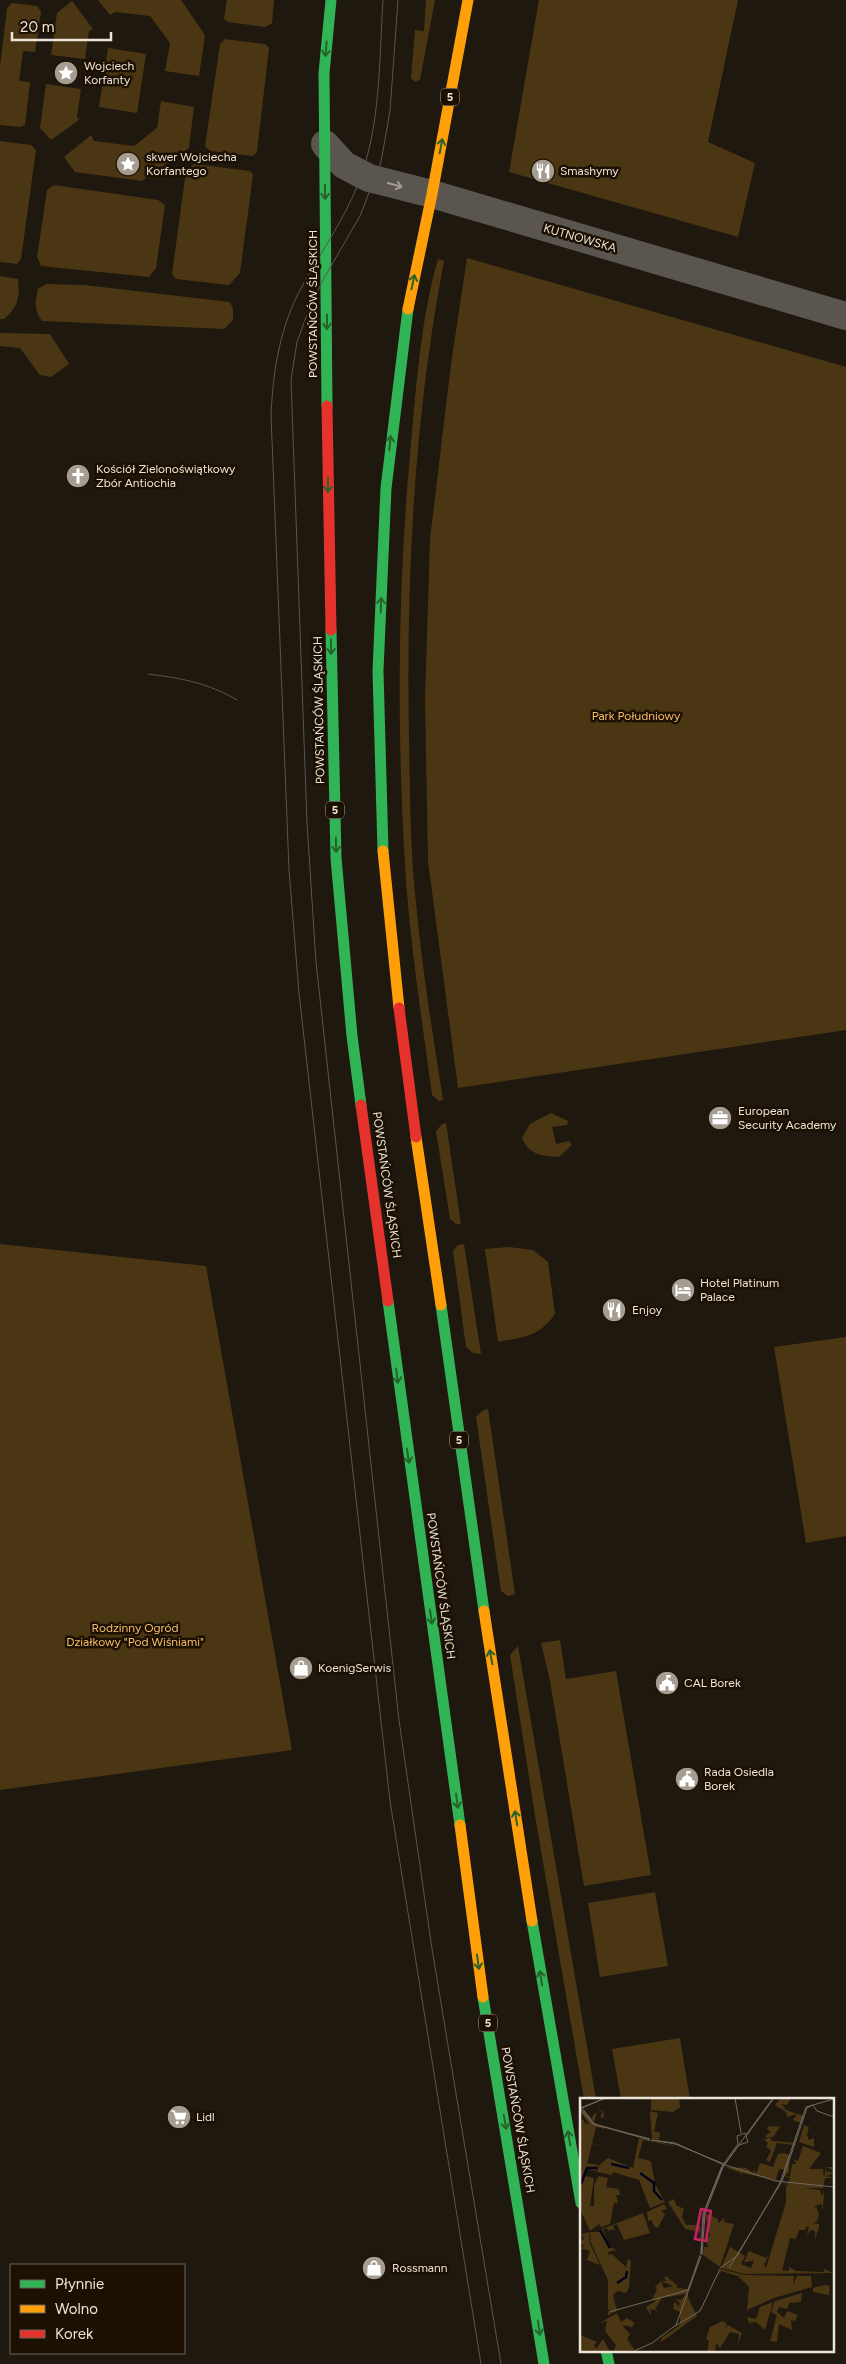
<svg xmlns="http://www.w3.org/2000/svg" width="846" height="2364" font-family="Figtree,sans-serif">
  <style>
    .green { fill: #4b3614 }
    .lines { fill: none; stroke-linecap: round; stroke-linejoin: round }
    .street { stroke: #5a554e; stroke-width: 28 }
    .fast { stroke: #30b455; stroke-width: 11 }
    .slow { stroke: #ff9f0a; stroke-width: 11 }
    .jam { stroke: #e5322d; stroke-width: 11 }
    .tram { stroke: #5a554f; stroke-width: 1 }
    .oneway { stroke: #26622b }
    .oneway2 { stroke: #a49c94 }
    .labels { text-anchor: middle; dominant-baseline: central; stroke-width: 5; stroke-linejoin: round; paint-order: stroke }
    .shield { fill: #1b1001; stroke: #aea498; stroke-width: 1 }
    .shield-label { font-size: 11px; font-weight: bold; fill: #ede4d9 }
    .poi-label { font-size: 12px; fill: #ede4d9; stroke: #1b1001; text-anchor: start }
    .street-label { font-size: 12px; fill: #ede4d9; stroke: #1b1001 }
    .park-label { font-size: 12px; fill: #f7be6a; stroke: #1b1001 }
    .inset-river { fill: none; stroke: #04021c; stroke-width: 2.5 }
    .inset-road { fill: none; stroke: #716a5f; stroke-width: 1 }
    .view { fill: #c42261; fill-opacity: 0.15; stroke: #c42261; stroke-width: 2.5 }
    .inset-edge { fill: none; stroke: #ede4d9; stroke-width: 2.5 }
  </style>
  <rect width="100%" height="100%" fill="#1e180e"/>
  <!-- green -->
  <path class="green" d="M98,0H181L205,35L199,76L165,71L170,43L150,16L115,12L110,15Z
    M227,0H274L272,23L266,27L228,22L224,19Z
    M426,0H435L420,80L415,82L411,78L415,30L424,31Z
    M539,0H738L708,142L755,163L738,237L509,172Z
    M72,1L93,29L89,31L85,59L51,55L57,13Z
    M12,3L37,6L41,12L35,52L23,51L19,81L30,82L25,125L20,127L0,125V67L7,8Z
    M225,39L265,44L269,48L257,152L253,156L210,151L205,146L220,44Z
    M108,48L146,54L137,113L99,107Z
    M46,84L81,89L77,117L79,120L51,140L40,128Z
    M161,101L194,107L189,148L142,181L75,172L64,157L91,135L94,141L134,146L157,128Z
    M0,141L31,145L36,150L21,259L17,264L0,262Z
    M194,164L250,171L253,175L240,273L229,285L176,279L172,274L186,171Z
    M54,185L158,200L165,205L156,268L149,277L41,266L37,257L47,190Z
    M467,258L846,367V1030L458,1088L428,861L425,700L430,539L451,364Z
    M438,259L444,261C414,418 406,578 409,738C410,793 410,848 416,903C422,969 433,1035 443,1100L439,1101L432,1095C421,1013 408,931 404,848C397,717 398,586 410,455C416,390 420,322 438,259Z
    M0,276L18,279C20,297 18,308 4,319H0Z
    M46,284L84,285L230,302L233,309V320L224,329L42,321C34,310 35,302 38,289Z
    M0,333L50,334L69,364L51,377L40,375L20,348L0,346Z
    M551,1113L568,1121L567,1125L552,1127L556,1144L569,1141L572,1145L559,1157C542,1156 529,1155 522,1138L530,1124Z
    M446,1123L461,1224H456L450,1219L436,1131L442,1124Z
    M0,1244L206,1266L292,1750L0,1790Z
    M464,1244L481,1354L473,1353L466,1347L453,1251L458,1245Z
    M509,1247L533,1250L548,1262L555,1314C539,1337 524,1337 498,1342L485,1249Z
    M846,1337V1536L806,1543L774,1347Z
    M488,1409L515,1594L508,1596L501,1591L476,1417L482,1411Z
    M560,1640L566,1679L616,1671L651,1875L584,1886L550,1681L541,1643Z
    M518,1646L596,2099H584L535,1816L510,1655Z
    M655,1892L668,1966L600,1977L588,1903Z
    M680,2038L690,2099H621L612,2049Z"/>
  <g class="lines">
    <!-- street -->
    <path class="street" d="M325,144L344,165L369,178L432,194L846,316"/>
    <!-- fast -->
    <path class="fast" d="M327,406L324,73L331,0
      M331,630L336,858L352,1036L361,1105
      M383,851L378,671L386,488L408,309
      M388,1301L460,1825
      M441,1305L484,1611
      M532,1921L581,2203
      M483,1997L544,2364
      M606,2350L609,2364"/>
    <!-- slow -->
    <path class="slow" d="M408,309L432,194L468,0
      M383,851L399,1008
      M416,1137L441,1305
      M484,1611L532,1921
      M460,1825L483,1997"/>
    <!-- jam -->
    <path class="jam" d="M327,406L331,630
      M399,1008L416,1137
      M361,1105L388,1301"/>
    <!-- tram -->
    <path class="tram" d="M383,0C379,61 381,127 358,184C343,223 317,257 298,294C279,332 273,373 271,415L289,870L299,993L390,1801L481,2364
      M398,0L390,111L381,162L360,216L323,280L309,309L297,342L291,380L307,823L316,962L399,1720L432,1949L501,2364
      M148,674C181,678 208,683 237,700"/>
  </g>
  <!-- one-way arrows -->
  <defs><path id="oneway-shaft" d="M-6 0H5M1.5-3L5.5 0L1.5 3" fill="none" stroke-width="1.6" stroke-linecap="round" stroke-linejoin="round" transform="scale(1.25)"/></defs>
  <g class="oneway">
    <use href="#oneway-shaft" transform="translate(326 49) rotate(95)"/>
    <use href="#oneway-shaft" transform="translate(441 146) rotate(-79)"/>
    <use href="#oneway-shaft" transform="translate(325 192) rotate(89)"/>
    <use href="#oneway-shaft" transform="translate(413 282) rotate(-78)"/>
    <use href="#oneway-shaft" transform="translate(327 322) rotate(90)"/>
    <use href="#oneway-shaft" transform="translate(390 443) rotate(-84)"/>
    <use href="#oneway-shaft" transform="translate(328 485) rotate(90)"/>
    <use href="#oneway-shaft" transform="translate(381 605) rotate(-88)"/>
    <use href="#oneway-shaft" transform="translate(331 647) rotate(89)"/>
    <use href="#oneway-shaft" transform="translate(336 845) rotate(89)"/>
    <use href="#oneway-shaft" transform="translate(397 1376) rotate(83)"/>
    <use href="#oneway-shaft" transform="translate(408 1456) rotate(81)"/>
    <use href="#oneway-shaft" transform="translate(431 1617) rotate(82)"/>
    <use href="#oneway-shaft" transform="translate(491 1657) rotate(-101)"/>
    <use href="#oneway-shaft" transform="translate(457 1801) rotate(82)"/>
    <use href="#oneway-shaft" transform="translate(516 1818) rotate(-99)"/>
    <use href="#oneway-shaft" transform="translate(478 1962) rotate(82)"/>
    <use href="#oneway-shaft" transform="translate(541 1978) rotate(-99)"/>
    <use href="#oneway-shaft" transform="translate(505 2122) rotate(80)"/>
    <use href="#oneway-shaft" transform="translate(569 2138) rotate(-100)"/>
    <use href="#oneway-shaft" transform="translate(539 2328) rotate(82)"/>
  </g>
  <use class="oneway2" href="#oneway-shaft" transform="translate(395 185) rotate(15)"/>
  <!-- icons -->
  <defs>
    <g id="sight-disc" transform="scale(1.25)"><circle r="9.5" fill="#a59d92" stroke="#1b1001"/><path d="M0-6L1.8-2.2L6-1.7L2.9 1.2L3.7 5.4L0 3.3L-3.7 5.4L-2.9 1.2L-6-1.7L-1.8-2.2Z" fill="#fff"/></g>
    <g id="restaurant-disc" transform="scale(1.25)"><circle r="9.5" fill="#a59d92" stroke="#1b1001"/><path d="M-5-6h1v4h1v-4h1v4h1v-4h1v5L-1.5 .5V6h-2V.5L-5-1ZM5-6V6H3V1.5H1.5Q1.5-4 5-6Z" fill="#fff"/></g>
    <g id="church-disc" transform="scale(1.25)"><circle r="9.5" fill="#a59d92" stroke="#1b1001"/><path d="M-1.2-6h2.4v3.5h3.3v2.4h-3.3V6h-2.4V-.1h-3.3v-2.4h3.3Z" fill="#fff"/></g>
    <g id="office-disc" transform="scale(1.25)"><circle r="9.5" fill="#a59d92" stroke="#1b1001"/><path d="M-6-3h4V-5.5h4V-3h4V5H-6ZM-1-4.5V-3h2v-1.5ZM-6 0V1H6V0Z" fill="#fff"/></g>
    <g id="hotel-disc" transform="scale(1.25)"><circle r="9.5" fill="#a59d92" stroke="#1b1001"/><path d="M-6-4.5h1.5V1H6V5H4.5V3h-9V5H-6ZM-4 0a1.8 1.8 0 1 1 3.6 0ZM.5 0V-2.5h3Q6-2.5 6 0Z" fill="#fff"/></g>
    <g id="shop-disc" transform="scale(1.25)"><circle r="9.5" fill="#a59d92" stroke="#1b1001"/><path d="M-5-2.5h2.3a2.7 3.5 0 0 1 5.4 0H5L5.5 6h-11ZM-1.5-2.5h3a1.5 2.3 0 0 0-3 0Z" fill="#fff"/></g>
    <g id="civic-disc" transform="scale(1.25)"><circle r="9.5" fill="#a59d92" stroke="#1b1001"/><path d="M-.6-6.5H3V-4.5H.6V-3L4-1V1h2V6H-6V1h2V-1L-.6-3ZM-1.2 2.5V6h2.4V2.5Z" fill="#fff"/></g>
    <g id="supermarket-disc" transform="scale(1.25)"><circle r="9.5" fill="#a59d92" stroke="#1b1001"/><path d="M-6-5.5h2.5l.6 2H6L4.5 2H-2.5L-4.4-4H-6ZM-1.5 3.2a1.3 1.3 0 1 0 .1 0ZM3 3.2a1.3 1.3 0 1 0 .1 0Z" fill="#fff"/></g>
  </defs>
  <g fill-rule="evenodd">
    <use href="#sight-disc" x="66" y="73"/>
    <use href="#sight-disc" x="128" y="164"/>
    <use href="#restaurant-disc" x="543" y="171"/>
    <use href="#church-disc" x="78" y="476"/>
    <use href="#office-disc" x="720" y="1118"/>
    <use href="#hotel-disc" x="683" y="1290"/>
    <use href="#restaurant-disc" x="614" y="1310"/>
    <use href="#shop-disc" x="301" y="1668"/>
    <use href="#civic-disc" x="667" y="1683"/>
    <use href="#civic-disc" x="687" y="1779"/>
    <use href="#supermarket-disc" x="179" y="2117"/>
    <use href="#shop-disc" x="374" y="2268"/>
  </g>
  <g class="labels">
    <!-- shield labels -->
    <g class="shield">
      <rect x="441" y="88.5" width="18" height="17" rx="4"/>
      <rect x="326" y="801.5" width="18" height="17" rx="4"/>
      <rect x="450" y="1431.5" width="18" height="17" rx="4"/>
      <rect x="479" y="2014.5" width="18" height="17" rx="4"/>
    </g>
    <g class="shield-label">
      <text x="450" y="97">5</text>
      <text x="335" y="810">5</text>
      <text x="459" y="1440">5</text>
      <text x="488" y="2023">5</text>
    </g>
    <!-- poi labels -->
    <g class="poi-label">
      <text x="84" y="66">Wojciech<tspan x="84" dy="14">Korfanty</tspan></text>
      <text x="146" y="157">skwer Wojciecha<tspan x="146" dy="14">Korfantego</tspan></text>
      <text x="560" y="171">Smashymy</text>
      <text x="96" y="469">Kościół Zielonoświątkowy<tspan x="96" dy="14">Zbór Antiochia</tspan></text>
      <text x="738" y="1111">European<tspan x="738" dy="14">Security Academy</tspan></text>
      <text x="700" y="1283">Hotel Platinum<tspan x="700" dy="14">Palace</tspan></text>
      <text x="632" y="1310">Enjoy</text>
      <text x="318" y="1668">KoenigSerwis</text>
      <text x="684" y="1683">CAL Borek</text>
      <text x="704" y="1772">Rada Osiedla<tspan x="704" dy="14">Borek</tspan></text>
      <text x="196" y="2117">Lidl</text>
      <text x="392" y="2268">Rossmann</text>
    </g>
    <!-- street labels -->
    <g class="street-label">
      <text transform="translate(580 238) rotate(16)">KUTNOWSKA</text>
      <text transform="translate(313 304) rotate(-90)">POWSTAŃCÓW ŚLĄSKICH</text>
      <text transform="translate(319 710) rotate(-91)">POWSTAŃCÓW ŚLĄSKICH</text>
      <text transform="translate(387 1185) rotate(82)">POWSTAŃCÓW ŚLĄSKICH</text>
      <text transform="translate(441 1586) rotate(82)">POWSTAŃCÓW ŚLĄSKICH</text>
      <text transform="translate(518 2120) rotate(80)">POWSTAŃCÓW ŚLĄSKICH</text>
    </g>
    <!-- park labels -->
    <g class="park-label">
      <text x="636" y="716">Park Południowy</text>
      <text x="135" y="1628">Rodzinny Ogród<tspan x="135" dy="14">Działkowy "Pod Wiśniami"</tspan></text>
    </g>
  </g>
  <!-- overview -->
  <g transform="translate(580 2098)">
    <rect width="254" height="254" fill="#1e180e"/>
    <path d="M71,0H99L100,9L93,14L71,12ZM201,0H211L207,7L201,6L206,11L200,10L224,18L221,25L213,22L217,16L207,19L206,14L195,7ZM17,5L19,9L20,12V13L31,9L23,12L24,20L20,19L23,13L17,15L14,24L26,31L16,29L12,45L22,49L12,46L9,58L7,65L18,67L16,73L7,71L5,74V78L14,80L10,108H14V87L19,78L28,80L26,89L39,91L40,97H36L38,105H34L30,126L21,129L19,126L10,133L0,111V25L3,21L5,25L9,26L0,13L3,16L1,14V13L3,15L4,11L12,21L13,17L20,13ZM70,13L78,15L74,33L80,35L79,42L72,41ZM191,24L200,29L193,39H189L194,44L195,43L215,45V46H216L215,47L197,45L190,64L186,62L191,53L187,49L185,52L188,45L183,41H188L185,38L191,34L187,31L189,28L199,29ZM224,27L229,29L227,37L229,42L234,40V49L219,44ZM59,40L92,47H93L91,51L93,48L63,42L58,60L71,63L75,86L85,104L70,110L59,82L33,74L32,77L17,74L19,67L28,60L53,70ZM223,48L241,55L229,71H243L244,80L246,69H253L252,72L246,69L247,76L248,73L254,75L246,78L254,80H245L243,90H224L240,92L242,99L244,91L243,113L242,106L235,108L234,113L236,108L239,116L237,123L233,125L239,126V129L235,142V133L231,132L227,137L229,129L227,128L225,132H219L216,141L210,140L202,172L209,173V169L216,173L244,174V171L254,175L165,176L141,170L150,149L165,158L161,166L171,170L174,163L164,164L169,153L186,160L189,156L184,167L186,170L206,104V88L209,87L202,86L208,85L210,80L204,78V72L199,71L196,81L200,83L162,75L161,79V75L145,69L166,70L173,75L174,71L176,76L180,65L193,69L198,56L205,55L210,57L209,74L205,77L210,79L212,66H216L214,62L218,63ZM94,101L96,107L104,111L102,119L106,127H120V134L105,131L88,104ZM84,106L87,111L81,113L85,116L78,130L75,129L71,122L68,123L67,114ZM63,115L70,135L44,142L37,126L33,128L35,132H29V135L27,130L23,132L30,149L37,152L28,154L29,157L32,156L46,169L48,161L51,163L49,189L46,195L38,193L33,197L37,213L35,214L32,215L29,211L28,214L32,215L28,218V182L11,145L10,134H20L22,131ZM125,115L138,121V125L145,120L144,124L154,126L140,169L123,157L124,149H128L126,142L130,137ZM9,134L10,146L20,167L7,162L10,153L0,150L4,149L0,143L4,141L2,136ZM140,171L165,177L214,178L213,187L217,178H231L232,189L194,200L167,212L169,189L158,178L141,173L139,178ZM86,178L97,187V190L108,191V200L117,218L80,245L82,240L77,243L100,227V214L93,211L94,205L92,209L95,204L99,209L100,205L95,201L101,202L106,196L82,200L75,211L78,213L70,211L71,216L68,217L66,214L68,217L70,216L66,209L76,203L72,201L77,192L75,189L81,183L84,190L93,188L81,183H87L84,180ZM245,187L250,188L249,197L233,194V190ZM222,195L221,204L209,205L207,211L199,209L197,214L204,220L207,213L218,217L215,223L211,222L212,232L199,226L197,244L190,243L197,217L191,214L195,203ZM193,204L185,232L176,224L169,225L167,219L176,221L180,209ZM37,215L41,224L47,220L55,225L52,229L42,227L50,236L47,241L54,251L51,254H33L36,247L25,233L27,223L20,225ZM143,223L147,226L144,232L148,227L162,235L158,246L159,236L150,234L140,250L136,245L135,254H127L129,243L126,241L130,229ZM0,237L17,244L14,247L16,251L23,241L30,254H0Z" fill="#4b3614"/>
    <path class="inset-river" d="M31,66L49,70M60,75L74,85V93L82,102M1,86L7,70H17M20,132L30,150M37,185L46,179L47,173"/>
    <path class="inset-road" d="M155,0L161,35M233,7L237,13L254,19M0,8L14,26L70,41M0,10L26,0M0,11L25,0M0,11L13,26L70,42M167,37L194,0M71,42L95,45L142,66L196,83L254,89M72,42L95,46L144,66M121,156L123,125L125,111L142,68L158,46L157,38L165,35L168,44L159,47L143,69L125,115L122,157M121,156L123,116L142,70L193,0M140,170L157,158L200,85L226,9L254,1M149,170L202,83L227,10L233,7M29,214L108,192L120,157M95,228L120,213L140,171M52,254L72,245L96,227L121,158"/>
    <path class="view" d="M121,111L131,113L126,143L115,141Z"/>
    <rect width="254" height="254" class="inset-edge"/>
  </g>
  <!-- legend -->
  <rect x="10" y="2264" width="175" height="90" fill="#1b1001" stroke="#6f6557"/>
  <rect x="20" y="2280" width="25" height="8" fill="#30b455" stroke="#6f6557"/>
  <text x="55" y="2289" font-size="15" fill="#ede4d9">Płynnie</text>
  <rect x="20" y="2305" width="25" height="8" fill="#ff9f0a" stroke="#6f6557"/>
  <text x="55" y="2314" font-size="15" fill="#ede4d9">Wolno</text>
  <rect x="20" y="2330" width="25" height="8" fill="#e5322d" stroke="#6f6557"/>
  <text x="55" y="2339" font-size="15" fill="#ede4d9">Korek</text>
  <!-- scale -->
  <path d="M12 32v8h99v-8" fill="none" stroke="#ede4d9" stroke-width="2.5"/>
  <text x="20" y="32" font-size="15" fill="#ede4d9" stroke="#1b1001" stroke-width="4" paint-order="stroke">20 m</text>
</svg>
